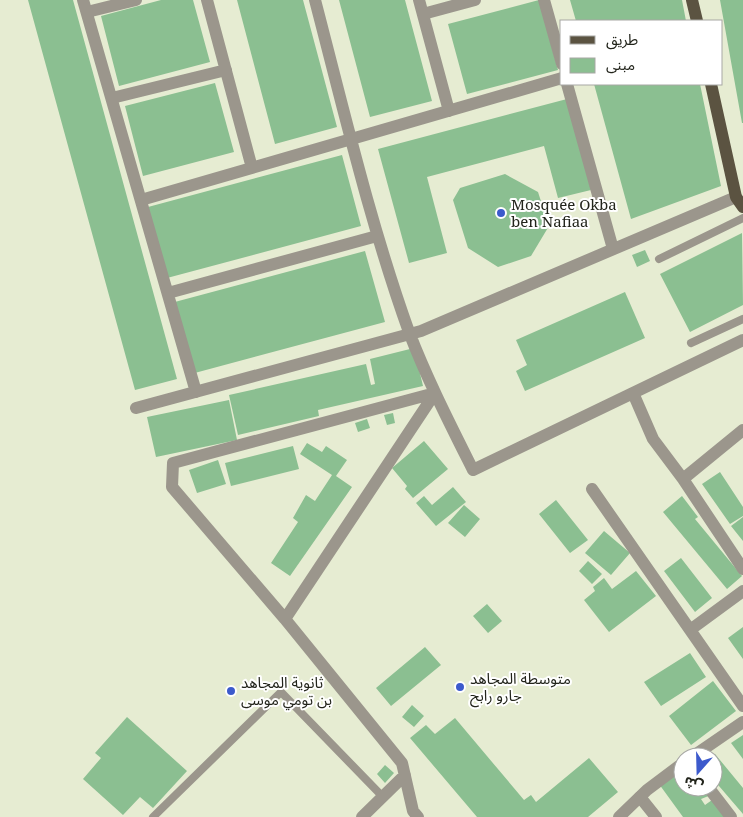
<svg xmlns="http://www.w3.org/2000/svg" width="743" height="817" font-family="'Noto Serif','Noto Sans Arabic',serif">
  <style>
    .building { fill: #8bbf91 }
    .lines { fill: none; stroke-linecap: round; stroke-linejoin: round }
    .service { stroke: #9b968c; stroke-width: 8 }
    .minor { stroke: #9b968c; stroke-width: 12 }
    .tertiary { stroke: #9b968c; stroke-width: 12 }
    .primary { stroke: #5b5341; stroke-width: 12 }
    .poi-dot { fill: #3c5acc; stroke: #fff; stroke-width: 2 }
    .labels { text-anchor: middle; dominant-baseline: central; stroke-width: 4; stroke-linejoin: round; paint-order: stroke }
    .poi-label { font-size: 15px; fill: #22241b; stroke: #fff; text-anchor: start }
  </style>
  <rect width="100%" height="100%" fill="#e6ecd2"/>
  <!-- building -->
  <path class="building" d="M28,0H73L177,379L135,390Z
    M161,0H193L210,62L119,86L101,16Z
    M237,0H303L337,127L275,144Z
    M339,0H405L432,101L370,117Z
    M539,0L558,70L467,94L448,24Z
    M570,0H682L686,21H576Z
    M720,0H743V123H742Z
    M215,83L234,152L143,176L125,106Z
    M594,84H700L721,186L631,219Z
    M567,99L591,190L558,198L544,146L427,177L447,253L409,263L378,149Z
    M342,155L361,226L167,278L148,207Z
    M505,174L538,192L549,226L531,256L498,267L468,248L453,200L460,188Z
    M742,233L743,305L690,332L660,274Z
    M645,250L650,261L637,267L632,255Z
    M365,251L385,322L191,374L171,303Z
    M625,292L645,338L525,391L516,371L527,365L516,340Z
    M414,348L423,386L318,410L319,416L238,435L229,395L366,364L371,385L375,384L370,359Z
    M229,400L237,440L156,457L147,417Z
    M393,413L395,423L387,425L384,415Z
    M367,419L370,428L358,432L355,423Z
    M424,441L448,469L413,498L405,489L407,486L392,468Z
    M307,443L322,452L326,446L347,460L336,476L352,487L290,576L271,563L298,522L293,518L306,495L315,501L332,475L300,454Z
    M293,446L299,469L231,486L225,463Z
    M218,460L226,484L197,493L189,470Z
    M720,472L743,507V516L730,524L702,484Z
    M453,487L466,502L436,526L416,503L424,496L432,505Z
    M682,496L698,517L695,519L742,576L727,589L663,512Z
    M556,500L588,540L570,553L539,514Z
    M464,505L480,519L465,537L448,523Z
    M743,517V541L731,526Z
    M604,531L630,553L611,575L585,553Z
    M681,558L712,598L695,612L664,571Z
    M588,561L602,574L592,584L579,571Z
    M636,571L656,596L609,632L584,600L595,591L593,587L604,578L612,589Z
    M487,604L502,621L488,633L473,616Z
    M743,627V659L728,638Z
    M425,647L441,665L391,706L376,688Z
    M690,653L706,677L661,706L644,682Z
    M713,681L736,711L691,745L669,716Z
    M412,705L424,716L414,727L402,717Z
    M127,717L187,771L153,808L140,797L123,815L83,779L101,758L95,753Z
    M455,718L524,800L531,795L536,802L589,758L618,792L588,817H477L410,738L426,725L435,734Z
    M743,735V759L731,743Z
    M715,754L743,788V814L713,779V757H711Z
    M385,765L394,773L385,783L377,774Z
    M683,772V787H705L711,795L701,799L705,805L712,800L725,817H683L659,784Z"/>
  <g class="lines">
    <!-- service -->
    <path class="service" d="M659,259L743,218
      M691,343L743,319
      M153,817L281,692L383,797"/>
    <!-- minor -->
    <path class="minor" d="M83,0L196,392
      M207,0L252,168
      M315,0C344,111 370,223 409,332C427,379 450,424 473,470L743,340
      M419,0L449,111
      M544,0L562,64
      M87,12L136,0
      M423,14L475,0
      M567,84L613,249
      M112,98L226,70
      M141,200L562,78
      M168,293L377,236
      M633,393L653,439L683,479L743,569
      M136,408L421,331L736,197
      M683,479L743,430
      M592,489L743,706
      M285,619L435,393
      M690,630L743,591
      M708,787L731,817
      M640,797L656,817
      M362,817L405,775
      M418,817L413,811L402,763L285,619L172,487L173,463L435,393"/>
    <!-- tertiary -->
    <path class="tertiary" d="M692,757L743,722
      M619,817L647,790L683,763"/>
    <!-- primary -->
    <path class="primary" d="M692,0L697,21
      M711,84L736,197L743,207"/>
  </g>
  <!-- markers -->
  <g class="poi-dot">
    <circle cx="501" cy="213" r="5"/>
    <circle cx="460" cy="687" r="5"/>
    <circle cx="231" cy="691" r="5"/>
  </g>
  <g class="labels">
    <!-- poi labels -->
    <g class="poi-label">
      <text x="511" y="204">Mosquée Okba<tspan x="511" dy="17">ben Nafiaa</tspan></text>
      <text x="470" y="678">متوسطة المجاهد<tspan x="470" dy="17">جارو رابح</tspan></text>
      <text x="241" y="682">ثانوية المجاهد<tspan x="241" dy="17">بن تومي موسى</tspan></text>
    </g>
  </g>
  <!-- legend -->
  <rect x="560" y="20" width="162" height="65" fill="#ffffff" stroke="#a7a7a4"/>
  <rect x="570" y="36" width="25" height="8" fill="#5b5341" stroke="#a7a7a4"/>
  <text x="606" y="45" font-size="15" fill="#22241b">طريق</text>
  <rect x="570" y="58" width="25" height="15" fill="#8bbf91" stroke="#a7a7a4"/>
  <text x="606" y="70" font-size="15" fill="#22241b">مبنى</text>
  <!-- north arrow -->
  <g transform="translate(698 772) rotate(200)"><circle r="24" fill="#ffffff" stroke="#a7a7a4"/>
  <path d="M0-4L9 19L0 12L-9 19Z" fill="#3c5acc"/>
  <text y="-8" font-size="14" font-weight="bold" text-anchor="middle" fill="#22241b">ش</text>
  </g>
</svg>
